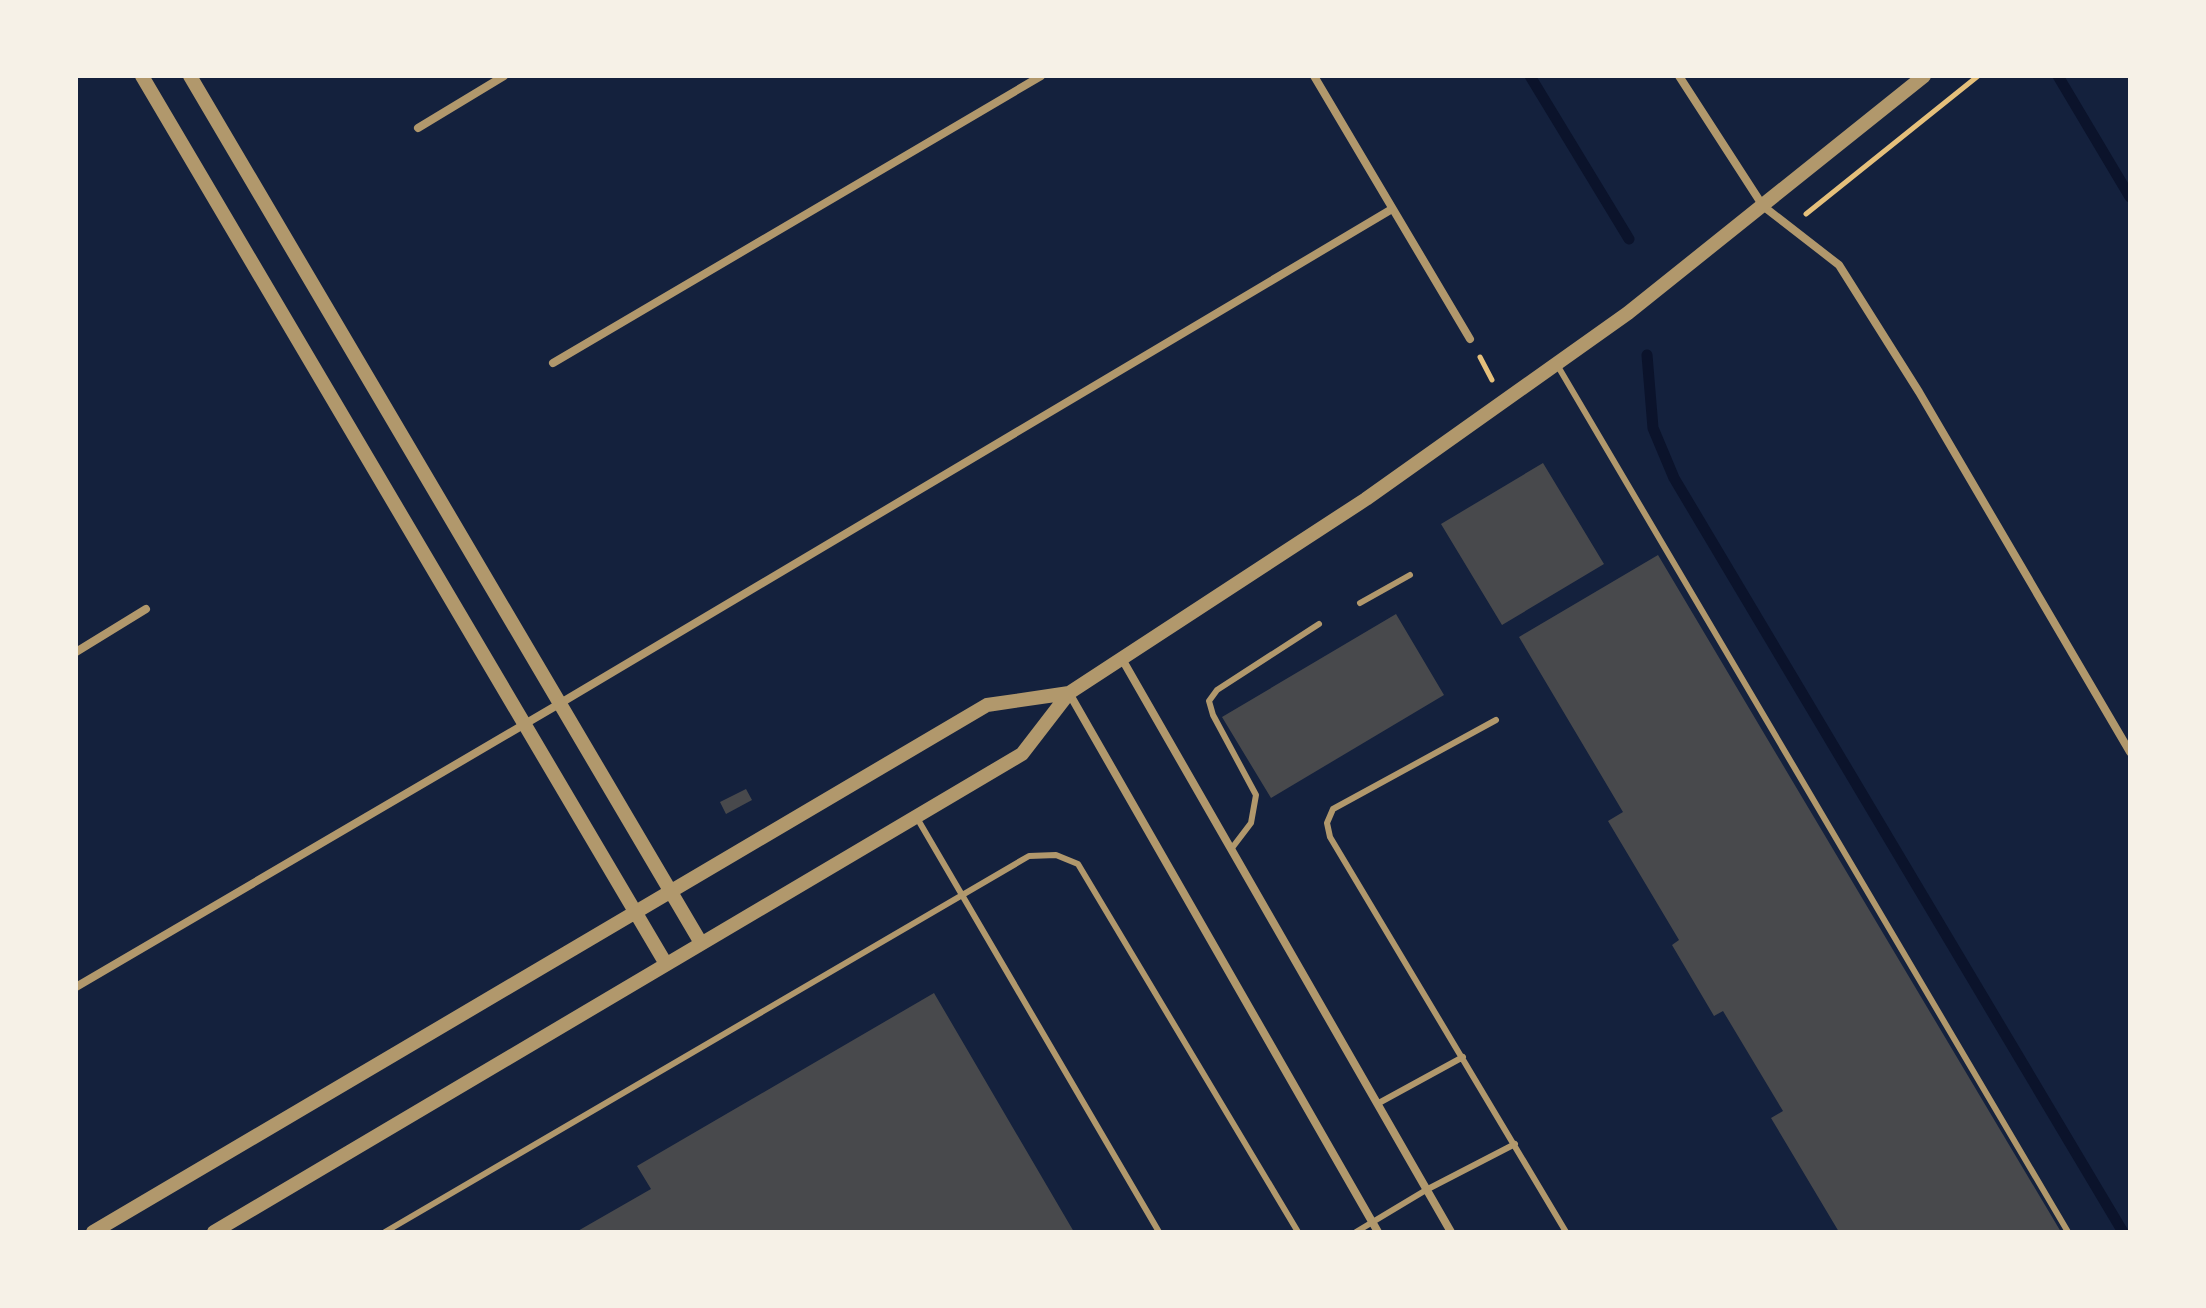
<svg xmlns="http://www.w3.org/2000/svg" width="2206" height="1308" font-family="'Sofia Sans Condensed',sans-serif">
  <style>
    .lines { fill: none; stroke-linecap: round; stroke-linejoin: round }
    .stream { stroke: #0b132b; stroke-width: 11 }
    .building { fill: #48494c }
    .path { stroke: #e5c07b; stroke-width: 5 }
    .service { stroke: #b1986c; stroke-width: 6 }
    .minor { stroke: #b1986c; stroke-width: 8 }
    .tertiary { stroke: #b1986c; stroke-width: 14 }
  </style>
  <rect width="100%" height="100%" fill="#14213d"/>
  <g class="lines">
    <!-- stream -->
    <path class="stream" d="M1530,76L1629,239
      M2058,76L2130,197
      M1647,355L1653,428L1674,478L2123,1232"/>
  </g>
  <!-- building -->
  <path class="building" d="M1543,463L1604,564L1502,625L1441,524Z
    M1658,555L1762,730L2061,1232H1839L1771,1118L1783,1111L1723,1011L1714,1016L1672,945L1679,940L1608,821L1623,812L1519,637Z
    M1396,614L1444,695L1271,798L1222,717Z
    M746,789L752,800L726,814L720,802Z
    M934,993L1074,1232H576L651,1189L637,1166Z"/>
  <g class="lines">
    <!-- path -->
    <path class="path" d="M1806,214L1978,76
      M1480,357L1492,380"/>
    <!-- service -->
    <path class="service" d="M1556,363L2068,1232
      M1360,603L1410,575
      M1496,720L1333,809L1327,823L1330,837L1566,1232
      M917,818L1159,1232
      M1232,848L1251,823L1256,795L1213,715L1209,701L1217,690L1319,624
      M1377,1104L1463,1057
      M385,1232L1029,856L1056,855L1078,864L1298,1232
      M1356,1232L1426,1190L1515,1144"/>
    <!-- minor -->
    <path class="minor" d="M1314,76L1470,339
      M1679,76L1763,206L1839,265L1919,392L2130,752
      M418,128L504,76
      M553,363L1041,76
      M76,652L146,609
      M1122,659L1451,1232
      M1069,693L1378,1232
      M76,987L559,704L1392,209"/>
    <!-- tertiary -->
    <path class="tertiary" d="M142,76L666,964
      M190,76L701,943
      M93,1232L987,705L1069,693
      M214,1232L1022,754L1069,693L1366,499L1628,313L1924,76"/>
  </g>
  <!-- border -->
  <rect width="2206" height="1308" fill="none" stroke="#f6f1e7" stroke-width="156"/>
</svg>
